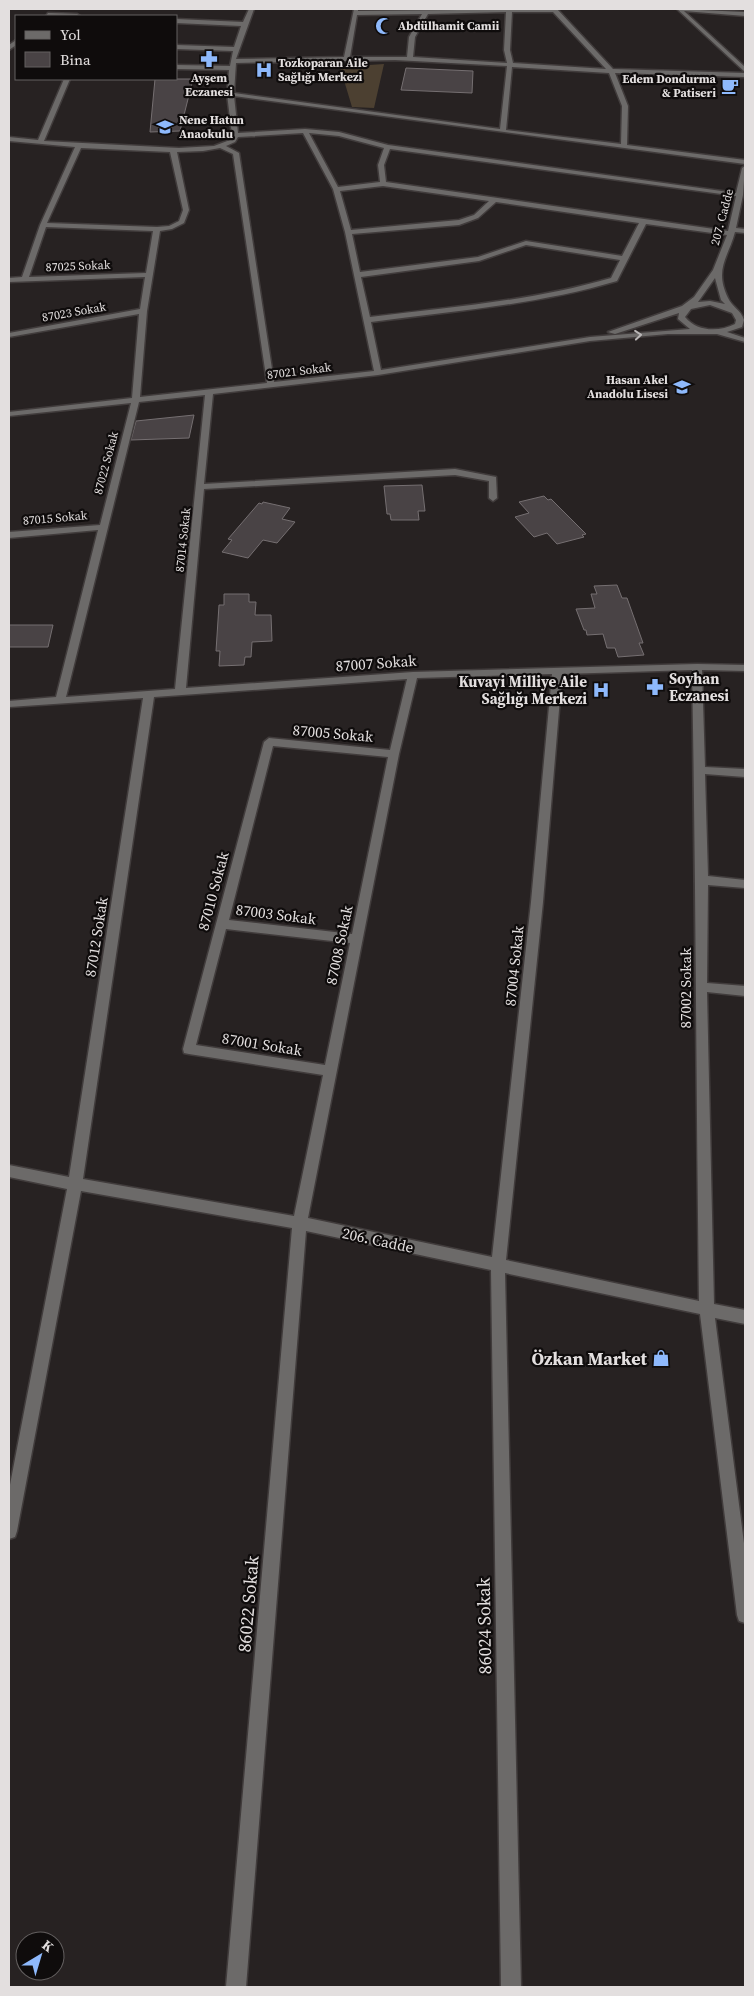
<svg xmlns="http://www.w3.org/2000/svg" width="754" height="1996" font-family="'Source Serif 4',serif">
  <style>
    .green { fill: #4c4031 }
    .building { fill: #494345; stroke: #756f71 }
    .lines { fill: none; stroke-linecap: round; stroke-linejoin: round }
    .minor-casing { stroke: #413c3c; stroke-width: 3 }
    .minor { fill: #6c6a69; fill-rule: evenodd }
    .oneway { stroke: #b9b6b6 }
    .labels { text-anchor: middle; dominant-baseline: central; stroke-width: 4.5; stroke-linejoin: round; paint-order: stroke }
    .far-poi-label { font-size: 12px; font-weight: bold; fill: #e3dfdf; stroke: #0f0c0c; text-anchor: start }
    .far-street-label { font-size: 12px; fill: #e3dfdf; stroke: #0f0c0c }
    .street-label { font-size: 15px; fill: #e3dfdf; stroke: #0f0c0c }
    .poi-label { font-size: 15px; font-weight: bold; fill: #e3dfdf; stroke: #0f0c0c; text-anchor: start }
    .near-poi-label { font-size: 18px; font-weight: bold; fill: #e3dfdf; stroke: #0f0c0c; text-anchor: end }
    .near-street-label { font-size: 18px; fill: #e3dfdf; stroke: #0f0c0c }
  </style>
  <rect width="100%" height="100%" fill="#272222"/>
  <!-- green -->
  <path class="green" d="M384,64L374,108L352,107L340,67Z"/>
  <!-- building -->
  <path class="building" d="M406,68L473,71L472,93L401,90Z
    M155,79H193L180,131L150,132Z
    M194,415L189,438L131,440L136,421Z
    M422,485L425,511H418L419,520H391L390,514H387L384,486Z
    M544,496L548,500L551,499L586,534L582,535L584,537L557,544L547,533L534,537L515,517L529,513L519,502Z
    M263,502L290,508L282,519L295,522L277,543L263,540L248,558L222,552L232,540L228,539L259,503L262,504Z
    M617,585L622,598H627L643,643H639L644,655L618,657L615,648H607L603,634L587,635L586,630H584L576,609L595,608L591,594H597L594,586Z
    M224,594H249V602H256L255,615H271L272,641L252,642L251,657H245L244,665L219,666L220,651H216L219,605H224Z
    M9,625H53L48,647H9Z"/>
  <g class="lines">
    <!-- minor casing -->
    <g class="minor-casing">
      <path id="minor" d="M249,9H254L236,59L344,57L354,9H358V11L557,9L613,69L745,73V77L615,73L628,106L627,145L745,160V164L234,96L238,133L305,129L339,132L388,145L736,193L742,168L745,166L743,195L736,228L745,229V233L735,232C728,258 714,269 728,298C732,307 741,310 744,320L742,327L727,332L745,338V342L717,334H668L590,341L378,375L213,394L204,484L455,469L496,477L497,498L493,501L489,498V481L455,475L204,489L186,688L413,672L697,664L745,665V671L702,670L705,767L745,769V777L705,774L708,876L745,880V888L708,885L707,983L745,986V996L707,992L714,1304L745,1310V1324L715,1318L745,1551V1623L739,1621L737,1615L700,1314L505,1273L521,1987H501L491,1270L306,1231L246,1987H226L292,1228L81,1191L17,1531L15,1537L9,1539V1490L67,1189L9,1177V1165L69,1177L143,698L9,707V701L56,697L98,530L9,538V532L100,525L131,403L9,416V412L132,398L139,314L9,337V333L140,309L145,277L9,282V278L22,277L40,225L75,147L9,141V137L38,140L64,79H70L44,141L179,148L214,146L230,140L232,135L227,94L229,70L176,69V65L230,66L233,51L176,49V45L234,47L241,26L176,23V19L243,22ZM506,12L504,50L507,63L413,57L415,37L428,14ZM512,12H553L606,69L513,63L510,50ZM422,14L409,37L407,57H350L357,15ZM395,60L507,66L500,129L234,93L236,63ZM512,67L609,73L622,106L621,144L506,130ZM303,133L333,189L345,232L374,371L274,382L239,153L226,146L235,142L238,137ZM309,133L339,136L384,148L378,165L380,182L338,187ZM81,148L170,152L183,210L179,221L169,226L157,227L47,223ZM220,148L233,154L267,383L140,397L147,311L160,231L172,229L184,223L189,210L177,152L203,151ZM390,149L736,196L728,231L386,182L384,165ZM383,186L489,201L474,215L459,220L351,230L340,191ZM496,202L639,223L622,256L526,241L478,257L360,272L352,234L459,225L478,218ZM646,224L727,235L713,270L694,297L682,306L608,332L615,334L679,313L678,319L690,329L590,337L381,370L371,322C454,311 536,305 617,281ZM46,227L153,231L146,273L29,277ZM526,245L620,260L611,278C532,301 451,307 370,317L361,277L479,261ZM715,278L721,300L725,304L710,301L698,302ZM710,305L732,313L736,320L735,324C719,332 697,332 685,317L691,309ZM205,395L175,689L66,697L139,402ZM692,670C696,880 696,1090 699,1301L506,1260L543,902L562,674ZM552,674L531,902L492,1257L308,1218L399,754L417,678ZM407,679L390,750L269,738L264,742L183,1049L184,1053L189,1054L323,1075L294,1216L83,1179L154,697ZM273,746L388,757L352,934L229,920ZM226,929L350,943L325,1065L196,1045Z
        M677,9L745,12V16L684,11L745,67V72Z
        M48,13L77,14L80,16H46Z
        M16,40V45L9,50V45Z"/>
    </g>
    <!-- minor -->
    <use href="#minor" class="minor"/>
  </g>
  <!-- one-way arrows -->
  <defs><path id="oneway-chevron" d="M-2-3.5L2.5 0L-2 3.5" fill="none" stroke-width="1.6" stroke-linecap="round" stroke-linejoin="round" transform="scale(1.25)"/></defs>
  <use class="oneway" href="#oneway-chevron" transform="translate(638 335) rotate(-5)"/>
  <!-- icons -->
  <defs>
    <g id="mosque-bare" transform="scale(1.35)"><path d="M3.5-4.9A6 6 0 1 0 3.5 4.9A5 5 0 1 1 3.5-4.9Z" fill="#8eb9fc" stroke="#0f0c0c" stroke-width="2.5" paint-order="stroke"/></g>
    <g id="pharmacy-bare" transform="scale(1.35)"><path d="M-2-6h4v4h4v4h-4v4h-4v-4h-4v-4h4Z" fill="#8eb9fc" stroke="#0f0c0c" stroke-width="2.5" paint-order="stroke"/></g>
    <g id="hospital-bare" transform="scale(1.35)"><path d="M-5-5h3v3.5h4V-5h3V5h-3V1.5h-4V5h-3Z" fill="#8eb9fc" stroke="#0f0c0c" stroke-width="2.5" paint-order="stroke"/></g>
    <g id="cafe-bare" transform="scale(1.35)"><path d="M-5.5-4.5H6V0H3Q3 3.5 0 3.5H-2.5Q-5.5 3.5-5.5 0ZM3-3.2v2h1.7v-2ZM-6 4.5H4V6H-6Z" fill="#8eb9fc" stroke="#0f0c0c" stroke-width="2.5" paint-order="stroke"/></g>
    <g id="school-bare" transform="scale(1.35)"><path d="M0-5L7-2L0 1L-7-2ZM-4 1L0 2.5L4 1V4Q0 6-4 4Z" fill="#8eb9fc" stroke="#0f0c0c" stroke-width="2.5" paint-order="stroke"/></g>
    <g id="shop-bare" transform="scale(1.35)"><path d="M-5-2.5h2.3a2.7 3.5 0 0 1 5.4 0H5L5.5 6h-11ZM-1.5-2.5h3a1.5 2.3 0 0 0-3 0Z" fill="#8eb9fc" stroke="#0f0c0c" stroke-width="2.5" paint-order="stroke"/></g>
  </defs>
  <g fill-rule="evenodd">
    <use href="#mosque-bare" x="384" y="26"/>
    <use href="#pharmacy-bare" x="209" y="59"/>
    <use href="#hospital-bare" x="264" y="70"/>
    <use href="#cafe-bare" x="730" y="86"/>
    <use href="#school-bare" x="165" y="127"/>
    <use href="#school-bare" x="682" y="387"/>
    <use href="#pharmacy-bare" x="655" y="687"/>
    <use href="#hospital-bare" x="601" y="690"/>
    <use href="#shop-bare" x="661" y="1358"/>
  </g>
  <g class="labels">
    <!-- far-poi labels -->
    <g class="far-poi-label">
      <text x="398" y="26">Abdülhamit Camii</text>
      <text x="278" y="63">Tozkoparan Aile<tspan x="278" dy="14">Sağlığı Merkezi</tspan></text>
      <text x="209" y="78" text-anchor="middle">Ayşem<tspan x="209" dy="14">Eczanesi</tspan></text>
      <text x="716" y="79" text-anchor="end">Edem Dondurma<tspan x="716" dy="14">&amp; Patiseri</tspan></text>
      <text x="179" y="120">Nene Hatun<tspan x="179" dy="14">Anaokulu</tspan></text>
      <text x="668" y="380" text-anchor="end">Hasan Akel<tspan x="668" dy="14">Anadolu Lisesi</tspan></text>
    </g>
    <!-- far-street labels -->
    <g class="far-street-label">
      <text transform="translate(722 217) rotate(-75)">207. Cadde</text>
      <text transform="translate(78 266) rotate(-2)">87025 Sokak</text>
      <text transform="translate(74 312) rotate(-10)">87023 Sokak</text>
      <text transform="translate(299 371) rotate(-7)">87021 Sokak</text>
      <text transform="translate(106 463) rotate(-75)">87022 Sokak</text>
      <text transform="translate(55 518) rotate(-5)">87015 Sokak</text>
      <text transform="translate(183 540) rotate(-84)">87014 Sokak</text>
    </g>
    <!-- street labels -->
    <g class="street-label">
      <text transform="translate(376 663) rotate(-4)">87007 Sokak</text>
      <text transform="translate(333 733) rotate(5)">87005 Sokak</text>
      <text transform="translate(213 891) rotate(-75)">87010 Sokak</text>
      <text transform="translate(276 914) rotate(7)">87003 Sokak</text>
      <text transform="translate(96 937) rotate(-81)">87012 Sokak</text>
      <text transform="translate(339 945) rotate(-78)">87008 Sokak</text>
      <text transform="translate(514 966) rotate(-84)">87004 Sokak</text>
      <text transform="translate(685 988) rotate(-90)">87002 Sokak</text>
      <text transform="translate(262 1044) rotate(9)">87001 Sokak</text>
      <text transform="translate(378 1240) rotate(12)">206. Cadde</text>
    </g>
    <!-- poi labels -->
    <g class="poi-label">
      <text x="669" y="678">Soyhan<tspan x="669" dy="17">Eczanesi</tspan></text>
      <text x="587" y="681" text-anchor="end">Kuvayi Milliye Aile<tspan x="587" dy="17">Sağlığı Merkezi</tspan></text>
    </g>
    <!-- near-poi labels -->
    <g class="near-poi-label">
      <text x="647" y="1358">Özkan Market</text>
    </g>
    <!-- near-street labels -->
    <g class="near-street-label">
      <text transform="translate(248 1604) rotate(-85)">86022 Sokak</text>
      <text transform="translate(484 1626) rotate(-91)">86024 Sokak</text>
    </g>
  </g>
  <!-- border -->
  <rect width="754" height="1996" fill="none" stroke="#e3dfdf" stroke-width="20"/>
  <!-- legend -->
  <rect x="15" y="15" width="162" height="65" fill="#0f0c0c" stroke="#646060"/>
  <rect x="25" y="31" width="25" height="8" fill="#6c6a69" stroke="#646060"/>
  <text x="60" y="40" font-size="15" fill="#e3dfdf">Yol</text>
  <rect x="25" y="52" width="25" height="15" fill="#494345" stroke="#646060"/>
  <text x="60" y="65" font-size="15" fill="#e3dfdf">Bina</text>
  <!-- north arrow -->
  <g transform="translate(40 1956) rotate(38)"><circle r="24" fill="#0f0c0c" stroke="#646060"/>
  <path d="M0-4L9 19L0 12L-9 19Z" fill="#8eb9fc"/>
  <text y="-8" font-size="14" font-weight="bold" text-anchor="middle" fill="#e3dfdf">K</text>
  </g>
</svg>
